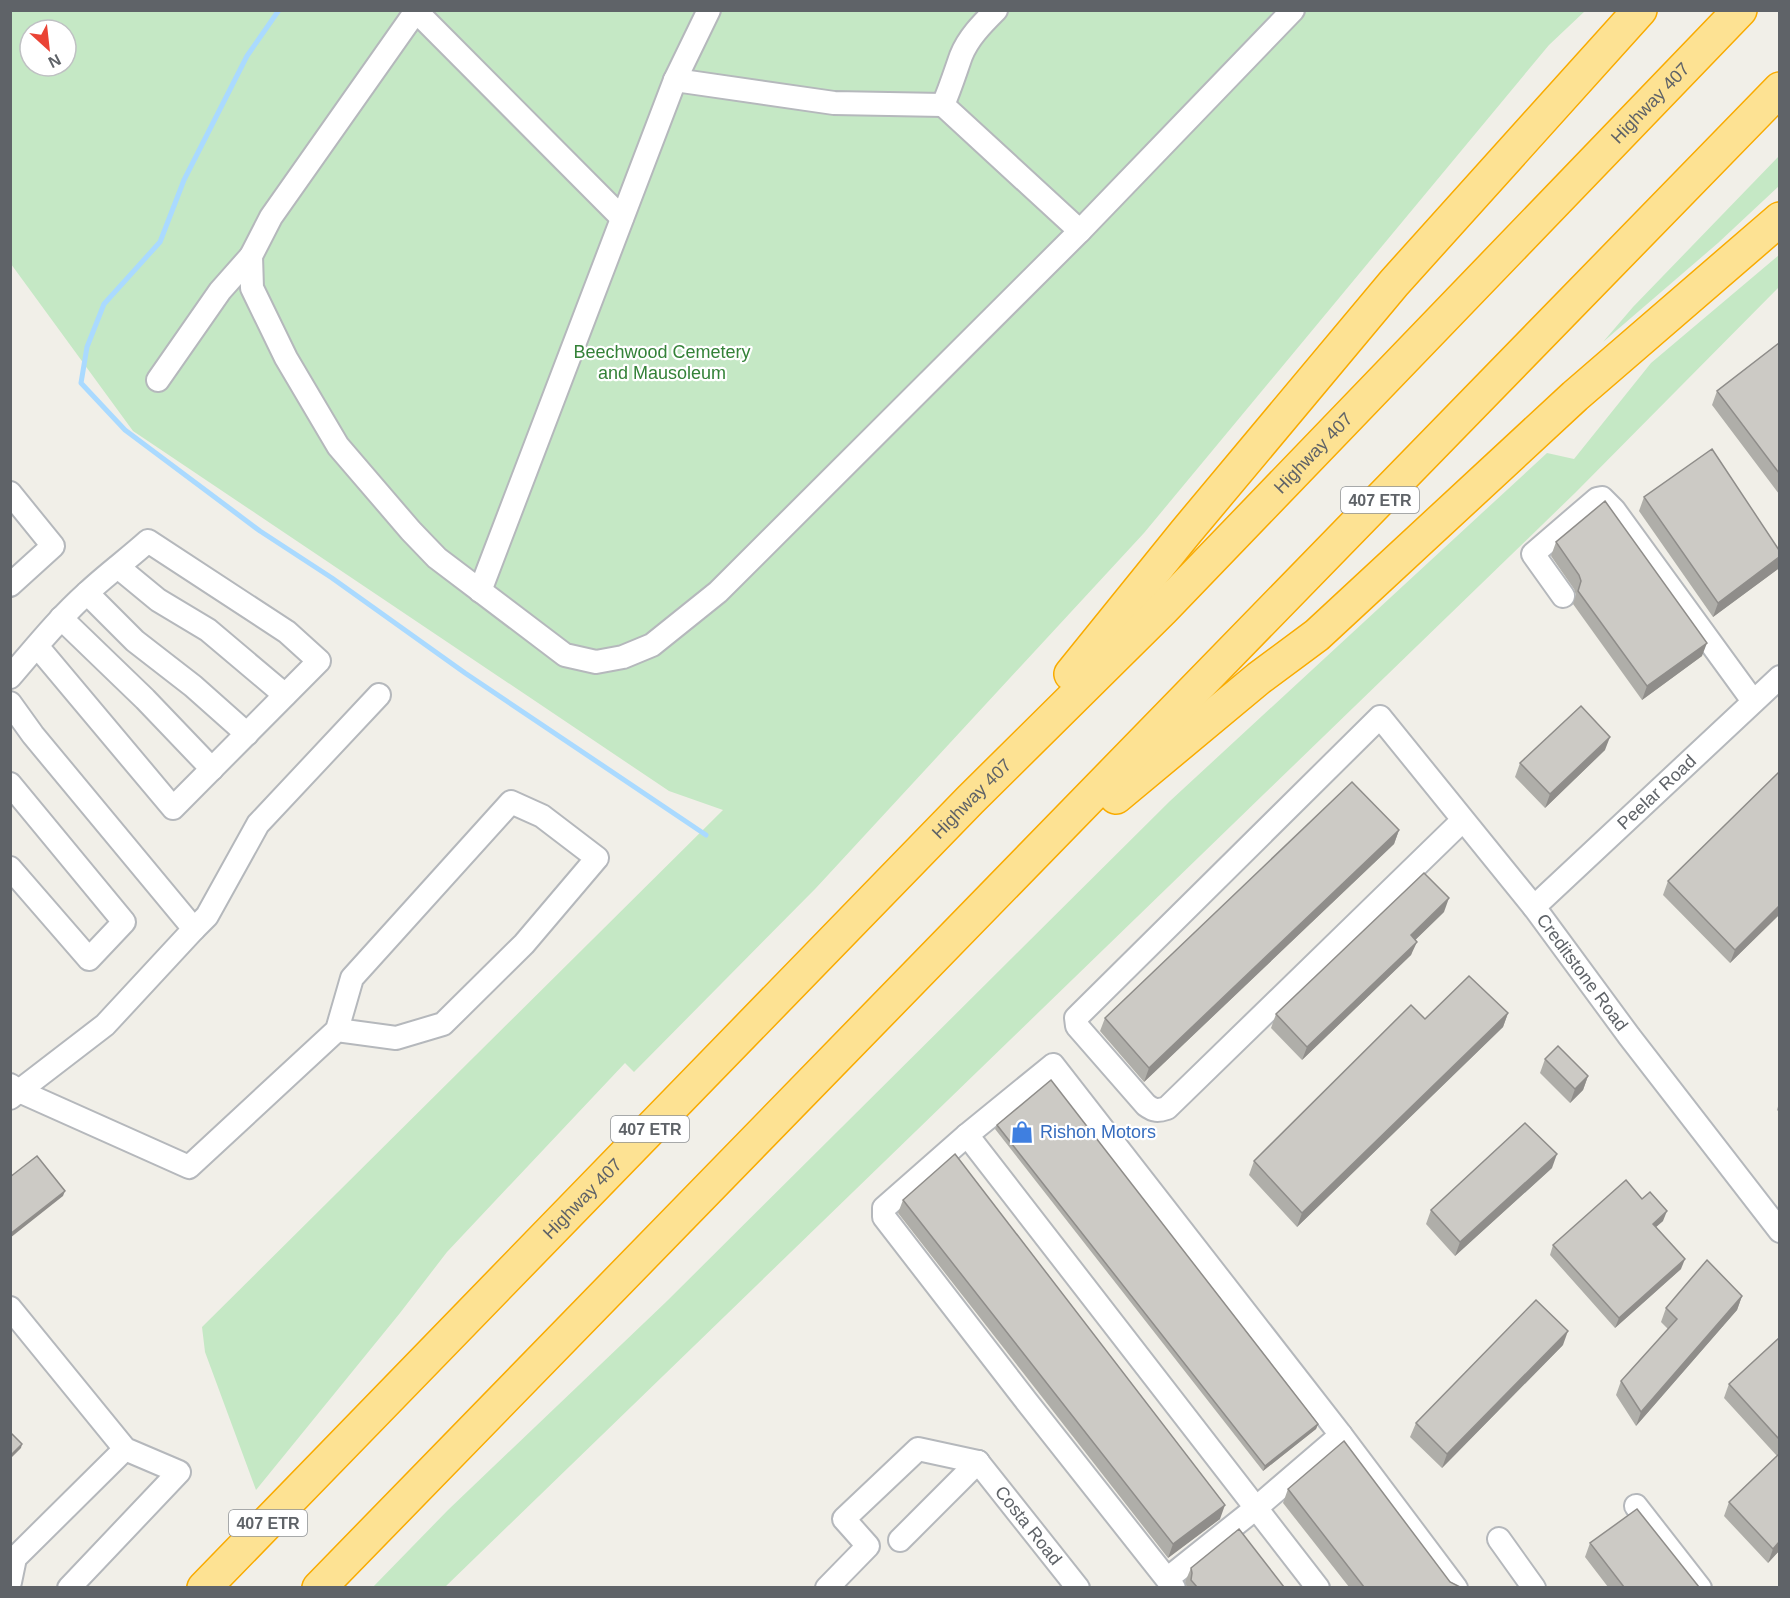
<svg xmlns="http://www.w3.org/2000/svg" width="1790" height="1598" font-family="Arial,sans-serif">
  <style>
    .green { fill: #c5e8c5; fill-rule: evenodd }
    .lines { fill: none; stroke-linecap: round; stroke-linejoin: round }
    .stream { stroke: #aadaff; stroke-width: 5 }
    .minor-casing { stroke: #b5b8bc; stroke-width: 26 }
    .highway-casing { stroke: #f9ab00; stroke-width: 36 }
    .minor { stroke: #fff; stroke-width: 22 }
    .highway { stroke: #fde293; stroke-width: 33 }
    .wall { fill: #afaea9 }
    .shaded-wall { fill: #8f8d8a }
    .building { fill: #cccac5; stroke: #8f8d8a; stroke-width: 1.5 }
    .labels { text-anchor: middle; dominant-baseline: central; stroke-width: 4.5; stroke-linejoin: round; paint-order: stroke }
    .shield { fill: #fff; stroke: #8f9295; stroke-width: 1.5 }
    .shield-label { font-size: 16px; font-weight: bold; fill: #5f6368 }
    .street-label { font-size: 18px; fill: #5f6368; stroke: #fff }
    .park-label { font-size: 18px; fill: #348238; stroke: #fff }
    .shop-label { font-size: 18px; fill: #366cbe; stroke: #fff; text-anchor: start }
  </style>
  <rect width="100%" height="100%" fill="#f1efe8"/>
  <!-- green -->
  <path class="green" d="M10,11H1585L1549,45L1144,533L816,888L634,1072L625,1063L447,1252L400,1313L256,1490L205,1352L202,1327L723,810L669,791L133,431L11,264ZM30,30H66V66H30Z
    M1779,156V186L1718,243L1603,342L1633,307Z
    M1779,255V287L1575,493L445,1587H373L448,1510L666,1302L1170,801L1547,453L1574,459L1651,363Z"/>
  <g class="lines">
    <!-- stream -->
    <path class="stream" d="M279,10L247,56L184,180L160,242L104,304L87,347L81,383L125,430L260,531L332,578L465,673L706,835"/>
    <!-- minor casing -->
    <g class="minor-casing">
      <g id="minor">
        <path d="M675,80L834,103L943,105C950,89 955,73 961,56C968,38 982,24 996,10"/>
        <path d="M943,105L1080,231L1293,10"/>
        <path d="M622,218L416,11L271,217L251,256L252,288L286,358L338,446L411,531L437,558L565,655L596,662L623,657L652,645L718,592L1080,231"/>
        <path d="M158,380L220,291L251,256"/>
        <path d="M10,493L53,546L10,585"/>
        <path d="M118,567L158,600L208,630L285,695"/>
        <path d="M480,591L675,80L709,10"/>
        <path d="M87,593L135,641L193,686L247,734"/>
        <path d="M1563,596L1533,554L1597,499L1602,498L1614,510L1753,701"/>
        <path d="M61,618L145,699L212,769"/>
        <path d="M10,677C35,648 59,618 87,593C106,575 128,559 148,541L287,632L319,661L173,808L37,646"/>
        <path d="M10,703L33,735L194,929L105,1025L10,1098"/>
        <path d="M10,784L124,922L89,959L10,868"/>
        <path id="s1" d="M1463,820L1167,1108C1158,1111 1154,1111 1146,1105L1077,1026L1076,1018L1081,1013L1380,717L1534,907L1629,1036L1780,1231"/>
        <path id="s2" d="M1534,907L1780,677"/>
        <path d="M194,929L207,916L258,824L379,695"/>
        <path d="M10,1085L19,1091L189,1167L337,1030L352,978L511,802L542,816L597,858L524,944L443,1024L396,1038L337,1030"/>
        <path d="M967,1135L1318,1588"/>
        <path d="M10,1308L125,1449L179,1472L69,1588"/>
        <path d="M1341,1435L1456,1588"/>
        <path id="s3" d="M978,1462L1078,1588"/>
        <path d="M1636,1506L1700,1588"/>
        <path d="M1499,1539L1534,1588"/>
        <path d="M900,1540L978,1462"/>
        <path d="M1167,1579L1256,1508L1341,1435L1053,1065L967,1135L884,1208V1217L1027,1402L1174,1588"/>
        <path d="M10,1582L15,1558L125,1449"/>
        <path d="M827,1588L868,1546L844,1519L918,1449L978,1462"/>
      </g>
    </g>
    <!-- highway casing -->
    <g class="highway-casing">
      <g id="highway">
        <path d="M1071,674L1185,533L1394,283L1640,10"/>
        <path d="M1116,797L1259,678L1317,635L1575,396L1780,219"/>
        <path id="s4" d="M204,1588L970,800L1162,610L1740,10"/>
        <path d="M319,1588L1780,89"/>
      </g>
    </g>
    <!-- minor -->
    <use href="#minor" class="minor"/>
    <!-- highway -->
    <use href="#highway" class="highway"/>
  </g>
  <!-- wall -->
  <path class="wall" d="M1779,343V494L1712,405L1717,391Z
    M1644,497L1778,569L1713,617L1639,511Z
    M1556,542L1702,656L1642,700L1573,604L1576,595L1574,589L1551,556Z
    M1605,750L1545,808L1515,777L1520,763Z
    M1779,772V915L1730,963L1663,895L1668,881Z
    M1399,830L1394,844L1144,1082L1100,1031L1105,1018Z
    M1444,912L1415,940L1411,955L1302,1060L1271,1028L1276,1014Z
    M1508,1013L1503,1027L1297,1227L1249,1175L1254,1161L1425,1019Z
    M1545,1059L1588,1076L1583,1090L1570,1103L1540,1073Z
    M1779,1103V1112L1777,1110Z
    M997,1125L1318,1424L1316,1429L1263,1471L995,1129Z
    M1552,1168L1455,1256L1426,1224L1431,1210Z
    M903,1200L1220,1519L1168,1558L898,1213Z
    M1663,1221L1656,1227L1681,1269L1615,1328L1550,1255L1553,1245Z
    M1742,1296L1737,1310L1636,1426L1616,1395L1621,1381L1668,1329L1661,1322L1666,1308Z
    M1779,1338V1551L1768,1563L1724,1516L1729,1502L1777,1456L1724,1398L1729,1384Z
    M1563,1345L1442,1468L1410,1437L1416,1423Z
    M1288,1489L1460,1587H1349L1283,1503Z
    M1590,1543L1699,1587H1608L1585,1557Z
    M1191,1568L1284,1587H1187L1185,1582Z"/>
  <!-- shaded-wall -->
  <path class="shaded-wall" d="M1779,557V563L1778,569L1713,617L1718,603Z
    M1707,643L1702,656L1642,700L1647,686Z
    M1610,737L1605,750L1545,808L1550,794Z
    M1399,830L1394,844L1144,1082L1149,1068Z
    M1449,898L1444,912L1406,949L1411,935Z
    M1779,906V915L1730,963L1735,950Z
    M1417,942L1411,955L1302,1060L1307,1047Z
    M1508,1013L1503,1027L1297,1227L1302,1213Z
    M1588,1076L1583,1090L1570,1103L1575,1089Z
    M1557,1154L1552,1168L1455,1256L1460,1242Z
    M65,1191L63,1196L10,1238V1234Z
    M1667,1211L1663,1221L1649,1233L1653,1224Z
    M1685,1259L1681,1269L1615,1328L1619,1318Z
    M1742,1296L1737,1310L1636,1426L1641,1412Z
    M1568,1331L1563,1345L1442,1468L1447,1454Z
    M1318,1424L1316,1429L1263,1471L1265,1466Z
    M22,1444L21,1448L10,1459V1456Z
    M1225,1505L1220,1519L1168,1558L1173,1544Z
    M1779,1542V1551L1768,1563L1773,1549Z"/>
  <!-- building -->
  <path class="building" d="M1779,343V473L1717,391Z
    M1712,449L1779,550V557L1718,603L1644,497Z
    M1605,501L1707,643L1647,686L1578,591L1581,581L1579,575L1556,542Z
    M1581,706L1610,737L1550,794L1520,763Z
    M1779,772V906L1735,950L1668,881Z
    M1352,782L1399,830L1149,1068L1105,1018Z
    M1424,873L1449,898L1411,935L1417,942L1307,1047L1276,1014Z
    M1469,976L1508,1013L1302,1213L1254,1161L1411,1005L1425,1019Z
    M1558,1046L1588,1076L1575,1089L1545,1059Z
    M1051,1080L1318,1424L1265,1466L997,1125Z
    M1525,1123L1557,1154L1460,1242L1431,1210Z
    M955,1154L1225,1505L1173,1544L903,1200Z
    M37,1156L65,1191L10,1234V1177Z
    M1626,1180L1642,1199L1650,1192L1667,1211L1653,1224L1685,1259L1619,1318L1553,1245Z
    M1707,1260L1742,1296L1641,1412L1621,1381L1677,1319L1666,1308Z
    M1536,1300L1568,1331L1447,1454L1416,1423Z
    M1779,1338V1439L1729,1384Z
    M10,1432L22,1444L10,1456Z
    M1344,1441L1450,1582L1460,1587H1364L1288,1489Z
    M1779,1454V1542L1773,1549L1729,1502Z
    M1637,1509L1699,1587H1624L1590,1543Z
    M1239,1529L1284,1587H1197L1191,1580L1192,1573L1191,1568Z"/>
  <!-- icons -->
  <defs>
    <g id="shop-bare" transform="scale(1.8)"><path d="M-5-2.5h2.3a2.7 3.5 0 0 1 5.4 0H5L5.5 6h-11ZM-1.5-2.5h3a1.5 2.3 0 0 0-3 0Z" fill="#3f7fe0" stroke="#fff" stroke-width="2.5" paint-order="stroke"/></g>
  </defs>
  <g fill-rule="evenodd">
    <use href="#shop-bare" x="1022" y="1132"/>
  </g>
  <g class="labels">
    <!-- shield labels -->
    <g class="shield">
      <rect x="1341" y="487" width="78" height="26" rx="4.5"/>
      <rect x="611" y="1116" width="78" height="26" rx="4.5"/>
      <rect x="229" y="1510" width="78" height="26" rx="4.5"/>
    </g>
    <g class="shield-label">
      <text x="1380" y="500">407 ETR</text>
      <text x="650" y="1129">407 ETR</text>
      <text x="268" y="1523">407 ETR</text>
    </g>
    <!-- street labels -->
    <g class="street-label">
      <text stroke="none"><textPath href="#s4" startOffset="2073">Highway 407</textPath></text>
      <text stroke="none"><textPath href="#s4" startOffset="1587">Highway 407</textPath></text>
      <text stroke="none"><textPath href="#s2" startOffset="168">Peelar Road</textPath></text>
      <text stroke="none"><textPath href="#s4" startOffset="1101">Highway 407</textPath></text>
      <text stroke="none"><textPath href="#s1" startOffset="1302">Creditstone Road</textPath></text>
      <text stroke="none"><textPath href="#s4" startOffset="543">Highway 407</textPath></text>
      <text stroke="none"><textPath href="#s3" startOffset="81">Costa Road</textPath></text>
    </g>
    <!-- park labels -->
    <g class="park-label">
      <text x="662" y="352">Beechwood Cemetery<tspan x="662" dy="21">and Mausoleum</tspan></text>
    </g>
    <!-- shop labels -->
    <g class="shop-label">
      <text x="1040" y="1132">Rishon Motors</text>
    </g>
  </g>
  <!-- border -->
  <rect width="1790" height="1598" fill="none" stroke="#5f6368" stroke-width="24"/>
  <!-- north arrow -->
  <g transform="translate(48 48) rotate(153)"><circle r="28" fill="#ffffff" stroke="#bfc1c3" stroke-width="1.5"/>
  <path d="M0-4.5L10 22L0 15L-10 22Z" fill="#ea4335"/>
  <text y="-9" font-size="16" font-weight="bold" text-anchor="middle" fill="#5f6368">N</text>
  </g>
</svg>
